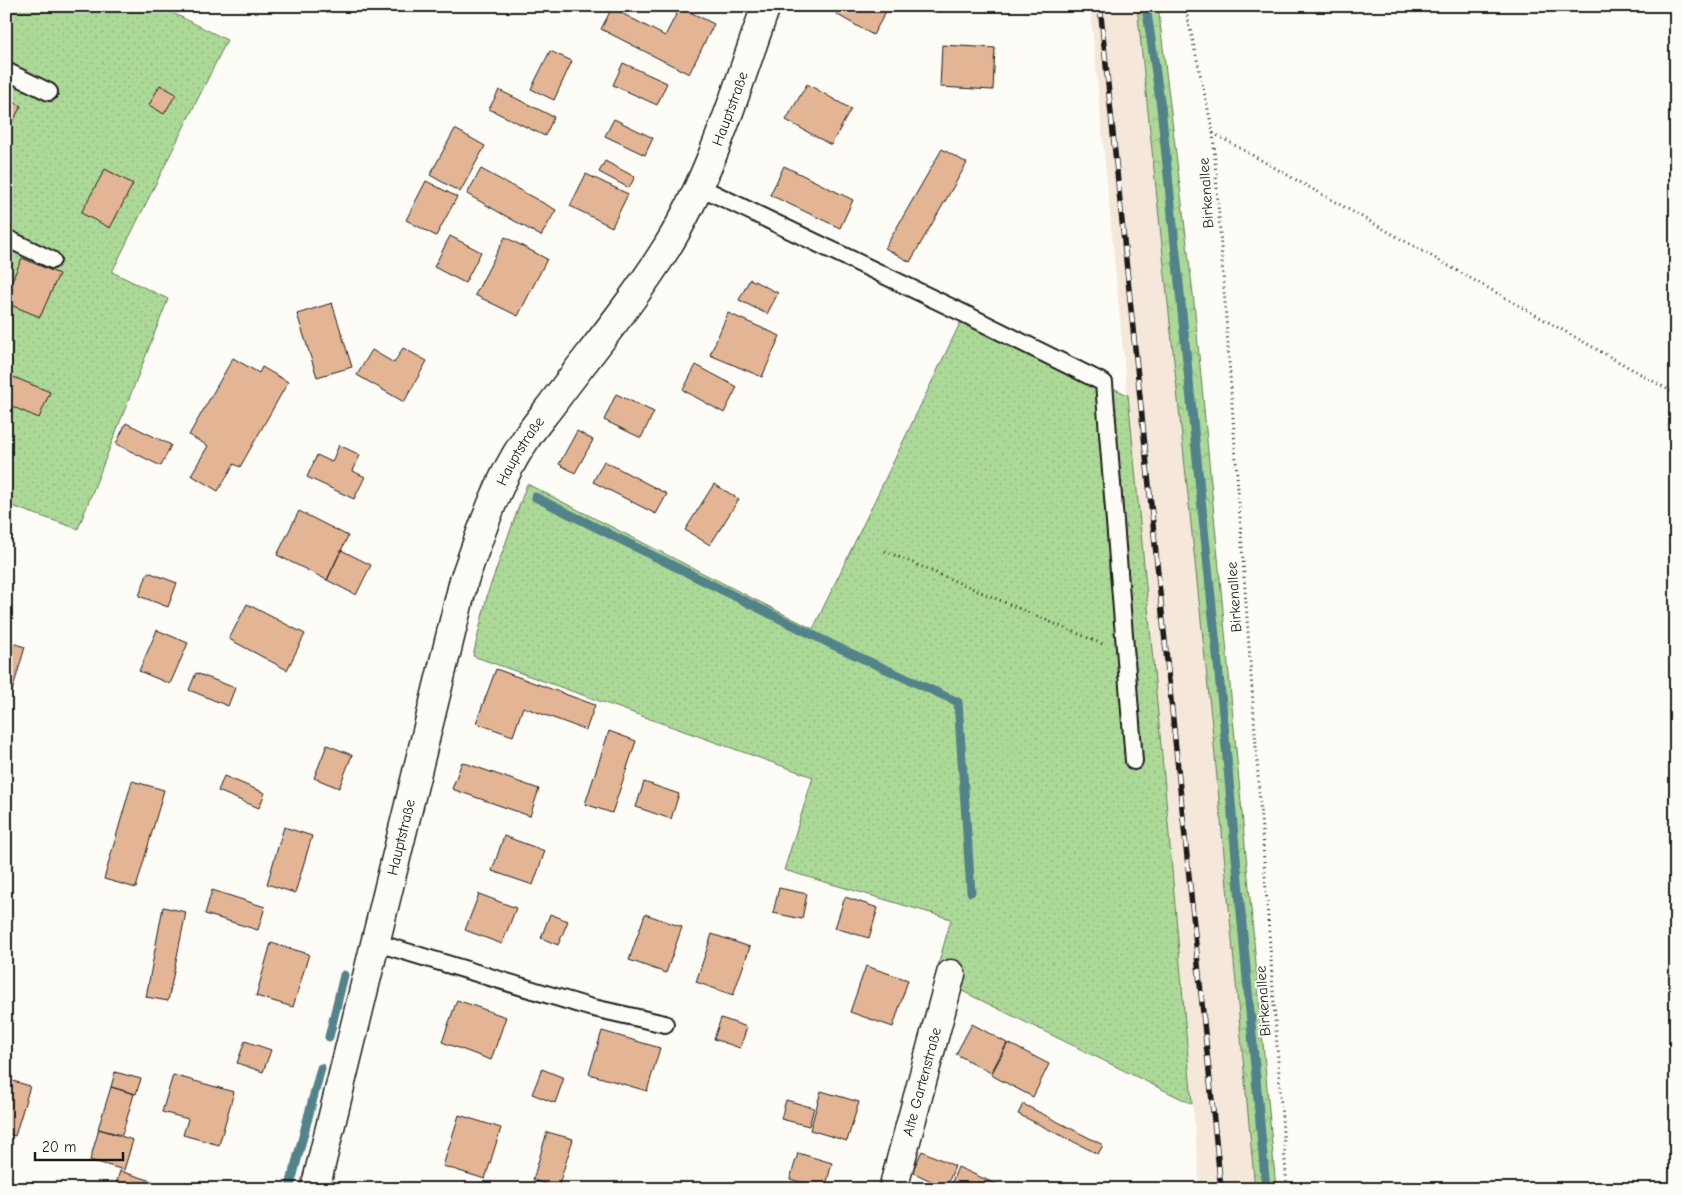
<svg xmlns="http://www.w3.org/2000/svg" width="1682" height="1195" font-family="'Comic Neue',sans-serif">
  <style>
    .built { fill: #f5e7d9 }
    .green { fill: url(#green-dots); stroke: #647a5a }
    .forest { fill: url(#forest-crowns); stroke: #647a5a }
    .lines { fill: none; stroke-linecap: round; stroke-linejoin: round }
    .stream { stroke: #53838a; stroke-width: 9 }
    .building { fill: #e3b594; stroke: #1c1c1c }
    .service-casing { stroke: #1c1c1c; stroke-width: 20 }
    .minor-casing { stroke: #1c1c1c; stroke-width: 31 }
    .tertiary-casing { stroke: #1c1c1c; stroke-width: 31 }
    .path { stroke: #1c1c1c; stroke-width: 3; stroke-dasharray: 1 4; stroke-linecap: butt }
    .service { stroke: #fdfcf7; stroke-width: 16 }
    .minor { stroke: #fdfcf7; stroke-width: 28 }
    .tertiary { stroke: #fdfcf7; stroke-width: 28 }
    .rail-casing { stroke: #1c1c1c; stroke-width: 5.5 }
    .rail { stroke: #fdfcf7; stroke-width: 4; stroke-dasharray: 11; stroke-linecap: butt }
    .labels { text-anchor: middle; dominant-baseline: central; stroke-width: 4; stroke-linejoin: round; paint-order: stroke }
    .street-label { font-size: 15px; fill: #1c1c1c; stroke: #fdfcf7 }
  </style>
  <defs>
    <pattern id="green-dots" width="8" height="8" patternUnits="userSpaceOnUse" patternTransform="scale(1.25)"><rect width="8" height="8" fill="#add998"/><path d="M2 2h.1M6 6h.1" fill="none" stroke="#94ba82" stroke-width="1.8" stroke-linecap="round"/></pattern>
    <pattern id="forest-crowns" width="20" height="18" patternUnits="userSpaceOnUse" patternTransform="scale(1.25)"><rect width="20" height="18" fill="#add998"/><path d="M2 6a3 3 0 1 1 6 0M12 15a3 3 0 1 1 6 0" fill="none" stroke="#94ba82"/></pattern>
  </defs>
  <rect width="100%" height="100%" fill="#fdfcf7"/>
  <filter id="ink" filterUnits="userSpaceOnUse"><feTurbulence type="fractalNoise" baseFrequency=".02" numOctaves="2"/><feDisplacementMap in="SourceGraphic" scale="10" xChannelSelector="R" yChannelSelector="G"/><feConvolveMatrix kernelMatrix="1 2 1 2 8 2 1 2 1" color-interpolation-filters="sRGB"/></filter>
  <g filter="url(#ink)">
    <!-- built -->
    <path class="built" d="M1090,6H1137L1213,735L1255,1189H1200L1165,788Z"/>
    <!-- green -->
    <path class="green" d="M6,6H159L227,40L112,272L168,299L78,529L6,504Z
      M962,319L1128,395L1165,788L1192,1104L960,990L934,980L951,919L784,870L813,777L473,656L488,592L527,484L813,629Z"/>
    <!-- forest -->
    <path class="forest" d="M1137,6H1158L1194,302L1253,930L1276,1189H1255L1213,735Z"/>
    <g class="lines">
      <!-- stream -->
      <path class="stream" d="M1146,6L1161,107L1223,714L1266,1189
        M535,497L835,646L958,702L971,892
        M329,1037L344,975
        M290,1186L321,1068"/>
    </g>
    <!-- building -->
    <path class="building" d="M840,6H889L873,35L836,14Z
      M680,7L714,24L689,74L601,29L612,8L665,36Z
      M942,45L995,48L993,90L940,87Z
      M550,51L572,61L554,100L531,89Z
      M623,63L667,83L657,105L613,85Z
      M807,84L851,109L831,145L786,120Z
      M160,85L176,94L164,114L149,105Z
      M499,90L554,117L545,136L489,109Z
      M6,98L21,106L6,134Z
      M614,119L653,138L645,155L605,136Z
      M455,129L485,146L460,192L430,175Z
      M942,149L967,163L910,262L885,248Z
      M605,161L635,177L629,188L599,172Z
      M784,166L853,200L840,228L770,195Z
      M105,169L133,184L110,228L81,213Z
      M481,169L556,210L541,236L467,194Z
      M586,174L628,194L612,227L570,206Z
      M426,181L457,197L436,236L406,220Z
      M450,236L481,252L465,283L434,267Z
      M505,237L547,259L518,316L475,295Z
      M22,258L59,274L40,317L6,303V294Z
      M750,279L778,293L767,314L739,300Z
      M332,303L352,367L317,377L297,314Z
      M728,313L780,336L762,377L710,355Z
      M403,348L427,361L404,402L357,375L372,350L394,363Z
      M233,358L259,373L262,367L288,382L240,467L234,464L218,491L191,475L208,446L189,435Z
      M696,365L737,387L724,413L683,390Z
      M6,374L50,392L39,418L6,404Z
      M616,394L654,412L641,438L604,420Z
      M126,423L171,445L161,466L116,444Z
      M577,431L593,440L575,473L559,464Z
      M339,445L360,455L353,471L365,477L354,499L307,477L317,455L332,462Z
      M604,461L667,494L656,514L593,482Z
      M714,484L739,499L710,545L685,530Z
      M299,511L348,536L327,580L277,555Z
      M341,550L371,565L356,595L327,580Z
      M148,572L177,583L168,607L139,596Z
      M247,604L305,634L287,670L229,639Z
      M157,630L188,643L170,684L139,671Z
      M6,641L25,647L10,698L6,697Z
      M496,669L595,705L586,730L523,707L513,736L476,723Z
      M196,673L235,688L228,706L189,690Z
      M609,731L636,741L612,813L585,804Z
      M327,745L352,755L339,788L314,778Z
      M462,762L539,789L530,816L452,789Z
      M224,776L265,793L259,808L218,791Z
      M132,781L164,790L136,888L104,879Z
      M644,782L679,794L671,819L636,807Z
      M284,827L312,836L295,893L267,884Z
      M504,836L545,851L533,885L492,871Z
      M779,888L807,894L802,919L773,913Z
      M212,890L265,907L258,930L205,914Z
      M479,894L516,908L502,944L465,930Z
      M845,897L878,908L869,938L835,928Z
      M163,907L186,912L168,1001L146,997Z
      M550,914L568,921L558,945L541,938Z
      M645,914L682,927L666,973L629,960Z
      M712,934L750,947L733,995L696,982Z
      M271,943L309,954L293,1007L256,996Z
      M866,966L908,980L893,1027L850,1012Z
      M457,1000L506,1017L491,1060L442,1042Z
      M721,1018L747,1027L740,1048L714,1039Z
      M972,1024L1007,1043L991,1073L956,1054Z
      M602,1031L660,1048L647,1091L589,1074Z
      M245,1041L271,1050L263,1072L237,1063Z
      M1008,1043L1049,1064L1033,1097L991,1075Z
      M542,1069L564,1078L555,1103L532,1094Z
      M115,1072L141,1079L136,1094L111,1087Z
      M173,1075L234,1092L219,1145L183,1135L188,1119L162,1112Z
      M6,1079L30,1086L15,1136L6,1133Z
      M111,1087L134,1094L122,1135L98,1129Z
      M821,1091L859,1102L847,1141L810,1130Z
      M786,1100L814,1108L809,1126L781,1119Z
      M1023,1104L1103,1145L1098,1154L1018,1114Z
      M459,1115L501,1128L485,1179L443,1166Z
      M99,1129L133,1140L124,1170L90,1160Z
      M547,1132L573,1139L558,1188L533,1180Z
      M922,1151L955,1166L946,1188L912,1172Z
      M798,1153L832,1163L825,1189L790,1179Z
      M958,1167L998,1185L996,1189H949Z
      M120,1171L178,1189H123L115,1187Z"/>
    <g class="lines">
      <!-- service casing -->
      <g class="service-casing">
        <path id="service" d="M6,71L49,92
          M698,186L965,314L1104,383L1134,761
          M6,238L52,260
          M374,942L589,1007L665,1024"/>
      </g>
      <!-- minor casing -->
      <g class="minor-casing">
        <g id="minor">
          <path id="s1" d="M893,1189L951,974"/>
        </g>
      </g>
      <!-- tertiary casing -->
      <g class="tertiary-casing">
        <g id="tertiary">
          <path id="s2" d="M315,1189L464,580C481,533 496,484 524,442C533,427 545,414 555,400C593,349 634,300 667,247C711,176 738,85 766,6"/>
        </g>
      </g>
      <!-- path -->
      <path class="path" d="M1185,6L1213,132L1287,1189
        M1213,133L1676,394
        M885,551L1102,644"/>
      <!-- service -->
      <use href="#service" class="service"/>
      <!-- minor -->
      <use href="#minor" class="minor"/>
      <!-- tertiary -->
      <use href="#tertiary" class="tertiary"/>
      <!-- rail casing -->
      <g class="rail-casing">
        <path id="rail" d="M1100,6L1221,1189"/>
      </g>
      <!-- rail -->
      <use href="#rail" class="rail"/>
    </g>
  </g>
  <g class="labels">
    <!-- street labels -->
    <g class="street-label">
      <text stroke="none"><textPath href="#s2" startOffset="1172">Hauptstraße</textPath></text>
      <text transform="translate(1206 193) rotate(-94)">Birkenallee</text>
      <text stroke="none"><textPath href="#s2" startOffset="768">Hauptstraße</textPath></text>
      <text transform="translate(1234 597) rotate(-94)">Birkenallee</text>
      <text stroke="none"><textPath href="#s2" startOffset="362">Hauptstraße</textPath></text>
      <text transform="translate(1263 1001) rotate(-94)">Birkenallee</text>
      <text stroke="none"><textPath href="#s1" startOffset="111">Alte Gartenstraße</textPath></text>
    </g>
  </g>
  <!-- margin -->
  <rect width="1682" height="1195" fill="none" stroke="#fdfcf7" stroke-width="25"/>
  <rect x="12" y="12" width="1657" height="1170" fill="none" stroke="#1c1c1c" stroke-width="2" filter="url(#ink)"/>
  <!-- scale -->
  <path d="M35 1152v8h88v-8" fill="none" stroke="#1c1c1c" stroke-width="2.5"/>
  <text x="42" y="1152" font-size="15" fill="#1c1c1c" stroke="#fdfcf7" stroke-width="4" paint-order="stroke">20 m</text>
</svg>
